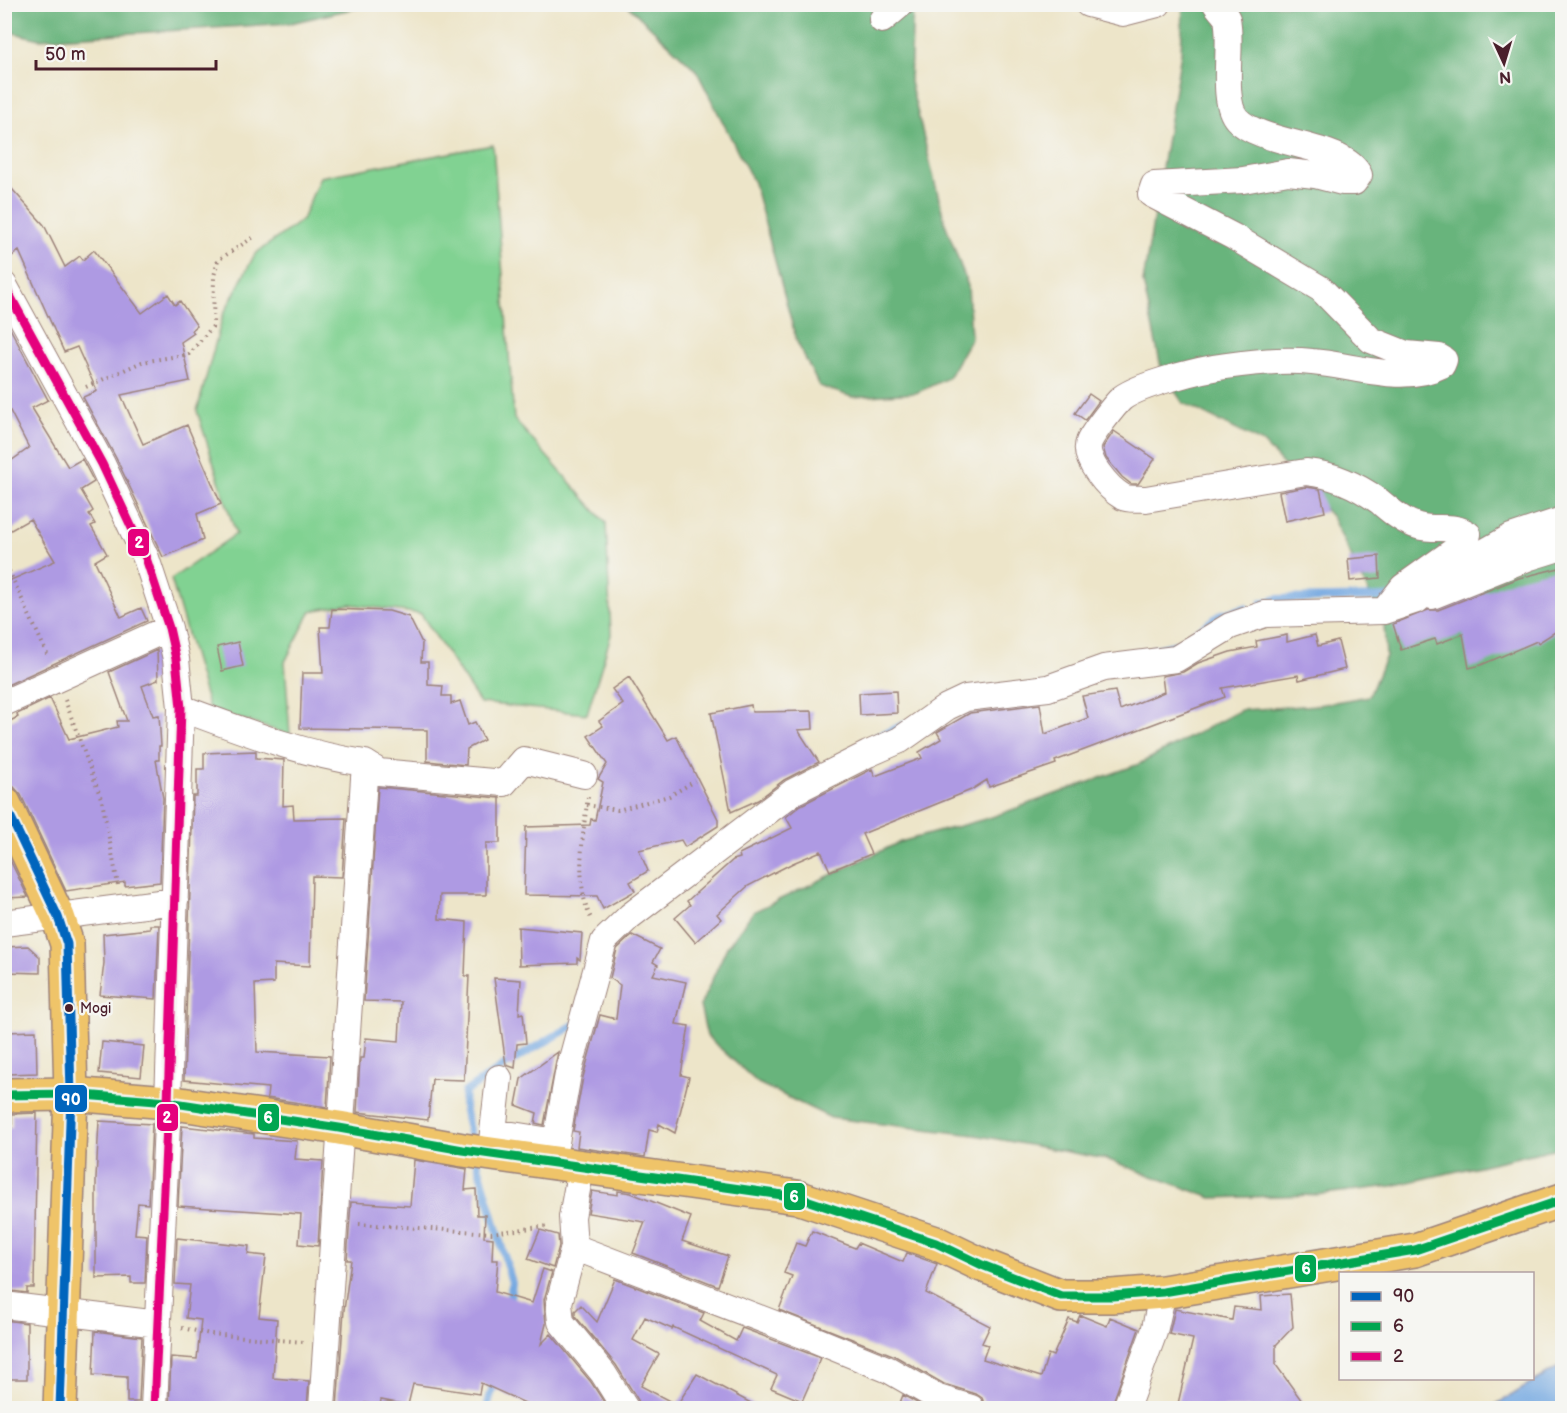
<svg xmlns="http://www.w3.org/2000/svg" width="1567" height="1413" font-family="'Balsamiq Sans',sans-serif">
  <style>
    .green { fill: #81d292; stroke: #66785e; stroke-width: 1.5 }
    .forest { fill: #68b47c; stroke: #596a54; stroke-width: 1.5 }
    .water { fill: #74a8e1; stroke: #5f6486; stroke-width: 1.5 }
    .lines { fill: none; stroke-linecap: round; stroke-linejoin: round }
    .stream { stroke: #74a8e1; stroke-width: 8 }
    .building { fill: #ae9ae3 }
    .street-casing { stroke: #9c827a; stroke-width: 28 }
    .primary-casing { stroke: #9c827a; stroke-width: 36 }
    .highway-casing { stroke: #9c827a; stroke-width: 36 }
    .path { stroke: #9c827a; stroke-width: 4; stroke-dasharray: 1.5 4.5; stroke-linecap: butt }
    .street { stroke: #fff; stroke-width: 26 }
    .primary { stroke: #efc469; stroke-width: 33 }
    .highway { stroke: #efc469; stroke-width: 33 }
    .bus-1-casing { stroke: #f6f6f2; stroke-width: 14 }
    .bus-2-casing { stroke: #f6f6f2; stroke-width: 14 }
    .bus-3-casing { stroke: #f6f6f2; stroke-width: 14 }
    .bus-1 { stroke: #0065bd; stroke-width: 9 }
    .bus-2 { stroke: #00a651; stroke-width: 9 }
    .bus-3 { stroke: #e5007d; stroke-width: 9 }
    .bus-dot { fill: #4a1f2b; stroke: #f6f6f2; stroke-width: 2 }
    .labels { text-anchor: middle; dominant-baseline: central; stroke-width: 5; stroke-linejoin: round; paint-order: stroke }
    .bus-label { font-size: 14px; fill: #4a1f2b; stroke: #f6f6f2; text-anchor: start }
    .line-badge { stroke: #f6f6f2; stroke-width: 2 }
    .badge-label { font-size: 16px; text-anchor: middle; font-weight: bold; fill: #fff }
  </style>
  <rect width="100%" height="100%" fill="#f6f6f2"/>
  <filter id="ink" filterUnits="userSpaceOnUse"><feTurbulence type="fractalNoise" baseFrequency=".0167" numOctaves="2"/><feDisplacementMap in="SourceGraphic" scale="12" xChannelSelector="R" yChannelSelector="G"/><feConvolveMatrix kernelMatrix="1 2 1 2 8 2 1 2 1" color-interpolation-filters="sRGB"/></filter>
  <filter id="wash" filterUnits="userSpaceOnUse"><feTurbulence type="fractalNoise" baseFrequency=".008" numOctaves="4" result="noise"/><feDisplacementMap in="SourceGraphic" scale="24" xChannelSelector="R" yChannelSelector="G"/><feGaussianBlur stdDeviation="1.35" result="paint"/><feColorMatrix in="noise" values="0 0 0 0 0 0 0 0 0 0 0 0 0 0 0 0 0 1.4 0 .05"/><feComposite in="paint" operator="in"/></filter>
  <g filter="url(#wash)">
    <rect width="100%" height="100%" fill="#ede5c9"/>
    <!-- green -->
    <path class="green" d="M493,145L514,419L606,523L611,635L587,714L480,703L421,614L350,604L311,611L285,662L290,735L209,709L171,579L236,534L197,411L223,315L255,254L302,220L320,177Z"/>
    <!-- forest -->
    <path class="forest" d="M5,4H370V5L291,23L39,39L5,31Z
      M627,5H913L910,82L945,223L968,286L971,338L948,378L916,393L852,397L819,386L797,342L754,183L696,70Z
      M1183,5H1562V1147L1392,1186L1315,1195L1212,1198L1106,1159L975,1135L831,1118L758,1083L707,1036L700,1006L727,947L753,912L900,842L989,818L1139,764L1241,710L1318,705L1369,696L1386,656L1384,624L1332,517L1263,443L1183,403L1162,372L1143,282L1181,53Z"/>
    <!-- water -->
    <path class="water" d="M1562,1365V1408H1490Z"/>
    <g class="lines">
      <!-- stream -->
      <path class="stream" d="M1262,603L1278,599L1388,597
        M1153,650L1179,644L1222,614L1245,608
        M877,737L904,725
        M472,1143L464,1107L465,1092L507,1064L574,1025
        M477,1161L512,1283L509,1305
        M487,1408L495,1379"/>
    </g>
    <g id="blocks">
      <!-- building -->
      <path class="building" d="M4,180L44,225L65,267L80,256L83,260L94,250L142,313L168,294L175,305L180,301L197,326L192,330L194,333L181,342L190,381L121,395L143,444L187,425L221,504L197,514L203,540L163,557L116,458L83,397L97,391L77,347L64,352L19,251L12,256L4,246Z
        M4,317L48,400L32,408L68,467L82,459L94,482L81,490L93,511L89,514L95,524L91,526L107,554L95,561L121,617L141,608L147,621L5,686L4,583L55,561L30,519L4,534V466L29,448L4,399Z
        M1089,394L1099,401L1085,420L1075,413Z
        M1114,431L1155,459L1138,484H1131L1122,477L1106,458L1103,447Z
        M1306,487L1320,489L1325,512L1285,521L1279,492Z
        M1379,556L1380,578L1350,581L1348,559Z
        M1563,567V627L1538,643L1537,641L1481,665L1469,668L1463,634L1437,644L1435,639L1401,650L1393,624L1428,610H1438L1519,578Z
        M332,609L389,611L409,617L422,643L421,662H428V685L443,686L442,696H451V704L460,701L468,725L475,722L484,740L467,749L466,765L427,761V730L300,728L302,673H323L320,627H330Z
        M1287,635V642L1315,635L1318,646L1338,641L1345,669L1299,680L1298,675L1222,688L1225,697L1055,761L1056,764L989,787L987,780L971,790L862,834L871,854L830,871L821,851L793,863L748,886L717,914L721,919L695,942L675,918L690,905L687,901L733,860L740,858L739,854L792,828L786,817L801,805L872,769L875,776L922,758L919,752L941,739L937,732L970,713L1040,704L1045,734L1088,718L1082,696L1115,691L1120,710L1164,692L1162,676L1183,672L1198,663L1230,652L1257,647L1256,641Z
        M238,642L243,666L222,671L217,647Z
        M157,650L158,680L142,686L153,716L159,715L161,746H159V760H156L163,798L160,882L125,886V882L66,891L21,795L14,787L4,784V724L18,717L17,714L50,698L69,739L118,727L117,721H127L109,672Z
        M629,677L668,740L676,736L718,819V826L685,847L681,840L639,850L648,871L630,882L635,891L603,909L597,896L524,895L526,827L590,825L591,819L595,820L603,782L598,779L607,764L588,736L603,726L599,721L623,704L612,689Z
        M896,691L897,713L860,715L859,693Z
        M751,705L752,712L812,711L813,729L798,730L819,762L784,780L758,800L731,812L711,713Z
        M256,751V758L284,760L283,806L293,805L294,819L346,818L342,877L312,876L310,966L274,964V983L255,984L257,1052L330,1056L327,1107L267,1098L268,1088L184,1080L193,796H197V769H204V753Z
        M378,787L500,798V843H486V895H440L439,919L467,922L465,976H469L464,1080L432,1079L428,1120L357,1112L360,1058H364L366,1038L399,1041L401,1002L364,1001Z
        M4,848L28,897L4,898Z
        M150,925H159L156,999L100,995L104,963L103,934L150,929Z
        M518,927L582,933L580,960L577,958V963L519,965Z
        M632,935L660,949L653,962L658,965L653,975L686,982L676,1024L689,1026L681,1075L689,1077L675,1133L659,1124L657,1132L649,1130L645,1157L577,1147L579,1132L573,1131L583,1077L600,1015L616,1019L620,985L610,978L617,949Z
        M28,946L40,957V973L4,972V947Z
        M494,978L521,980L519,1014L523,1013L526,1043L517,1044L515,1068L506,1065Z
        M36,1031L37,1073L8,1074L6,1032Z
        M102,1042L144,1046L141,1077L99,1073Z
        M558,1052L544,1125L535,1123L537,1113L516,1105L521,1079Z
        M37,1113L34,1288H27V1293L4,1290V1127H12V1114Z
        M99,1121L152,1124L148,1204L138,1203L135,1234L147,1235L145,1283H131V1277L96,1278V1179Z
        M182,1126L254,1134V1138L297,1141L295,1159L323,1161L318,1246L299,1244L301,1214L178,1206Z
        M414,1160L467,1169L465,1190L476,1189L477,1215H485L484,1237L493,1238L492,1260H498L495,1292L532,1303L543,1269L552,1272L544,1300L546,1324L541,1344L551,1334L591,1382L608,1408H536L481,1383L479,1394L413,1384L408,1405L381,1400L380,1406L365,1403L364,1408H337L344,1310L351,1260H347L351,1202L410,1206Z
        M592,1191L618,1195V1191L631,1193L691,1217L682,1241L728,1256L718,1286L633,1253L645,1222L588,1213Z
        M540,1230L558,1235L559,1246L553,1268L528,1259Z
        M812,1231L855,1248L858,1243L903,1262L907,1253L937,1264L926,1293L990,1326L982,1343L988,1345L983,1359L1041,1377L1048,1354L1053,1356L1069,1319L1077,1322L1080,1315L1107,1326L1110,1317L1139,1329L1111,1408H986L982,1398L976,1394L944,1384L895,1356L779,1310L792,1276L784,1273L796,1243L805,1246Z
        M177,1238L249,1246L248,1254L266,1256L259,1317L277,1319L273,1378L309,1381L307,1408H169L171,1357L197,1359L201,1320L186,1318L190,1285L175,1284Z
        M615,1279L704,1313L700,1321L736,1341L742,1328L821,1358L802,1401L771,1388L777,1375L673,1327L672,1329L645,1317L633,1340L659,1354L641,1386L677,1405L697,1374L760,1408H640L638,1400L616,1365L575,1316V1311L581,1305L597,1322Z
        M1290,1294L1293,1327L1276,1345V1365L1307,1408H1177L1193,1339L1169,1334L1175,1309L1232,1320L1234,1307L1262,1310L1261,1296Z
        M4,1320L27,1323V1379H4Z
        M95,1331L142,1337L139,1402H127V1377L93,1375Z
        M903,1395L926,1408H898Z"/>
    </g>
  </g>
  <g filter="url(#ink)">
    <use href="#blocks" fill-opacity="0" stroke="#9c827a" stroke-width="1.5"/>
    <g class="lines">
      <!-- street casing -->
      <g class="street-casing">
        <path id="street" d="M1088,4L1123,13L1158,4
          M1216,4C1219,9 1225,14 1227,19C1233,43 1220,101 1237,119C1261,146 1344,143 1359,175L1354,182H1342L1315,175L1288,172L1243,180L1154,185L1151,194L1234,237L1321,289L1371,340L1406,354L1439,357L1444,360L1442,365C1403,385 1353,365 1312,362C1284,359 1254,362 1226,366C1202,369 1141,384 1122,398C1115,404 1092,434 1089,442C1082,459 1109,489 1123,497C1129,500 1139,498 1146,499L1306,472C1334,475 1355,484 1379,501C1390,510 1403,522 1418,526C1435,531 1454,524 1468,534L1466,542L1403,587L1384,611
          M882,20L901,4
          M4,285L102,464L146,558L169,628L176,659L181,708L168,1102L154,1408
          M1432,596L1530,557L1562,547
          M4,703L169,628
          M181,708C241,730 301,754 365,763L322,1408
          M365,763L379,772L504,783L524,760L584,775
          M4,923L175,901
          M493,1132L499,1078
          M491,1154L493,1132L556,1142L568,1074L604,941L630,916L793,792L868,754L900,740L947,707L966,698L1048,688L1104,668L1176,659L1230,626L1265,614L1384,611L1417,600L1451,571L1511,537L1562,520
          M581,1168L572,1217L574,1247L559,1303L561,1322L603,1373L625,1408
          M574,1247L811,1338L889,1370L938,1398L971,1408
          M4,1305L158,1324
          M1126,1408L1154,1332L1163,1292"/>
      </g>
      <!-- primary casing -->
      <g class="primary-casing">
        <path id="primary" d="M4,803L58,917L67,944L71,1094L60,1408"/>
      </g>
      <!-- highway casing -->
      <g class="highway-casing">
        <path id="highway" d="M4,1095L71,1094L168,1102L339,1128L463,1150L797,1197L936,1243L982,1265L1061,1296H1112L1163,1292L1415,1250L1562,1200"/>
      </g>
      <!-- path -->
      <path class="path" d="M86,387L142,362L189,354L213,326L214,276L218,260L254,237
        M4,560L48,656
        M65,700L102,801L118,885
        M588,797C583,831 574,889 592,920
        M587,805L618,810L669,796L695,781
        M359,1224L491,1233L549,1226
        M182,1328L210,1334L303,1342"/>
      <!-- street -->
      <use href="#street" class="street"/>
      <!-- primary -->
      <use href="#primary" class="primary"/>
      <!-- highway -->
      <use href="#highway" class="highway"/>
      <!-- bus-1 casing -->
      <g class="bus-1-casing">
        <path id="bus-1" d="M4,803L58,917L67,944L71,1094L60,1408"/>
      </g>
      <!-- bus-2 casing -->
      <g class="bus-2-casing">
        <path id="bus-2" d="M4,1095L71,1094L168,1102L339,1128L463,1150L797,1197L936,1243L982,1265L1061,1296H1112L1163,1292L1415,1250L1562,1200"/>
      </g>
      <!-- bus-3 casing -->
      <g class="bus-3-casing">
        <path id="bus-3" d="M4,285L102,464L146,558L169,628L176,659L181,708L168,1102L154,1408"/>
      </g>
      <!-- bus-1 -->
      <use href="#bus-1" class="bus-1"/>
      <!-- bus-2 -->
      <use href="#bus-2" class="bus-2"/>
      <!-- bus-3 -->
      <use href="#bus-3" class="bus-3"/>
    </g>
  </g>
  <!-- markers -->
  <circle class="bus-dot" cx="69" cy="1008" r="5"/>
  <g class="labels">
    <!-- bus labels -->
    <g class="bus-label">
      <text x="80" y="1008">Mogi</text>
    </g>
  </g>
  <g class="line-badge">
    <rect x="127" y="528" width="23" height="29" rx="6" fill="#e5007d"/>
    <rect x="54" y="1084" width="34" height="29" rx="6" fill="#0065bd"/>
    <rect x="257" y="1103" width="23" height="29" rx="6" fill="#00a651"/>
    <rect x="156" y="1103" width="23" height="29" rx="6" fill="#e5007d"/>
    <rect x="783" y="1182" width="23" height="29" rx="6" fill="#00a651"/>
    <rect x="1294" y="1254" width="23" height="29" rx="6" fill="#00a651"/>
  </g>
  <g class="badge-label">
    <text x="139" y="548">2</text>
    <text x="71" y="1105">90</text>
    <text x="268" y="1123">6</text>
    <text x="167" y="1123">2</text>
    <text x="794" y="1202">6</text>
    <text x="1306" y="1274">6</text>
  </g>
  <!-- margin -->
  <rect width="1567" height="1413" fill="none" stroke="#f6f6f2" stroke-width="24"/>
  <!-- legend -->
  <rect x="1339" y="1272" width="195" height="108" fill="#f6f6f2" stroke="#b1a0a2" stroke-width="1.5"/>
  <rect x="1351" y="1292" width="30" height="9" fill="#0065bd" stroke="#b1a0a2" stroke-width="1.5"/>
  <text x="1393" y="1302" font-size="18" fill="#4a1f2b">90</text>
  <rect x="1351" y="1322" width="30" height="9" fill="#00a651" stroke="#b1a0a2" stroke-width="1.5"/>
  <text x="1393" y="1332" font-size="18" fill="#4a1f2b">6</text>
  <rect x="1351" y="1352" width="30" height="9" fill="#e5007d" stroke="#b1a0a2" stroke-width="1.5"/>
  <text x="1393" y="1362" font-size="18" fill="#4a1f2b">2</text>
  <!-- north arrow -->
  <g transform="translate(1504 63) rotate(176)" stroke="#f6f6f2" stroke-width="4.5" paint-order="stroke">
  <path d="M0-4.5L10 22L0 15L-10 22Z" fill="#4a1f2b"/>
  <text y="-9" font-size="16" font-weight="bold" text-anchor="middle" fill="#4a1f2b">N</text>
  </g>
  <!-- scale -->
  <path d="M36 60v9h180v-9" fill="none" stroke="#4a1f2b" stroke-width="3"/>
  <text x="45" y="60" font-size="18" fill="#4a1f2b" stroke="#f6f6f2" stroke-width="4.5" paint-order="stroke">50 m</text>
</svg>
